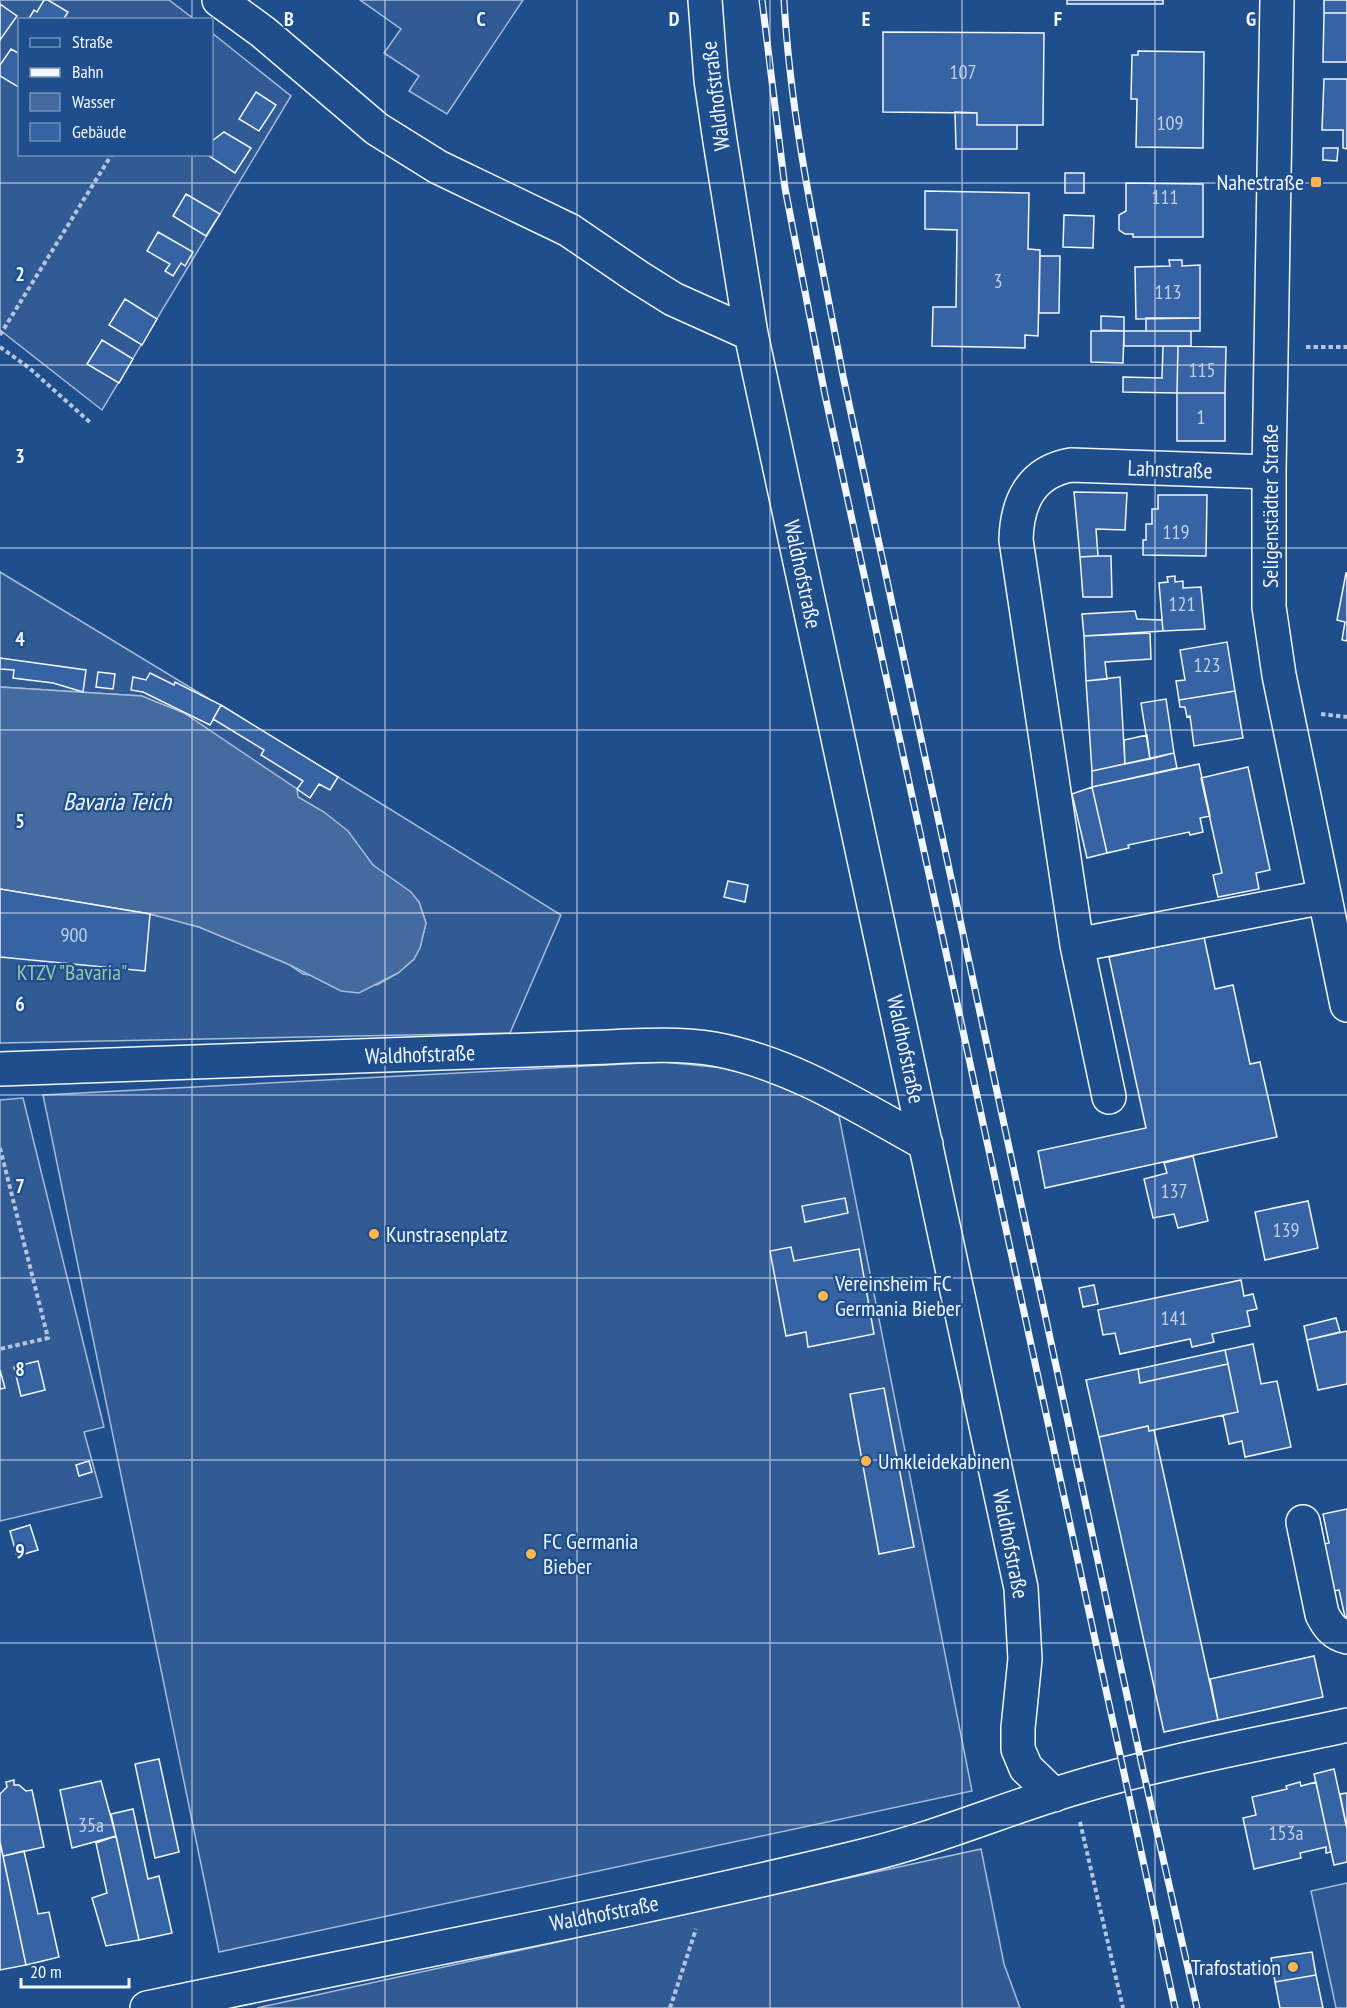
<svg xmlns="http://www.w3.org/2000/svg" width="1347" height="2008" font-family="'PT Sans Narrow',sans-serif">
  <style>
    .built { fill: #305b95; stroke: #a8bbd7; stroke-width: 1.5 }
    .water { fill: #446ba0; stroke: #a8bbd7; stroke-width: 1.5 }
    .building { fill: #3563a3; stroke: #f2f6ff; stroke-width: 1.5 }
    .lines { fill: none; stroke-linecap: round; stroke-linejoin: round }
    .minor-casing { stroke: #f2f6ff; stroke-width: 36 }
    .path { stroke: #b3c4dc; stroke-width: 4; stroke-dasharray: 4.5 3; stroke-linecap: butt }
    .minor { stroke: #1f4e8c; stroke-width: 33 }
    .rail-casing { stroke: #f2f6ff; stroke-width: 7 }
    .rail { stroke: #1f4e8c; stroke-width: 4.5; stroke-dasharray: 14; stroke-linecap: butt }
    .grid { fill: none; stroke: #f2f6ff; stroke-width: 1.5; stroke-opacity: 0.55 }
    .poi-dot { fill: #ffb74d; stroke: #1f4e8c; stroke-width: 2 }
    .labels { text-anchor: middle; dominant-baseline: central; stroke-width: 4.5; stroke-linejoin: round; paint-order: stroke }
    .number-label { font-size: 20px; fill: #c3d1e8 }
    .street-label { font-size: 22px; fill: #f2f6ff; stroke: #1f4e8c }
    .poi-label { font-size: 22px; fill: #f2f6ff; stroke: #1f4e8c; text-anchor: start }
    .park-label { font-size: 22px; fill: #97c8a6; stroke: #1f4e8c }
    .water-label { font-size: 24px; font-style: italic; fill: #f2f6ff; stroke: #1f4e8c }
    .grid-label { font-size: 20px; text-anchor: middle; font-weight: bold; fill: #f2f6ff; stroke: #1f4e8c; stroke-width: 4.5; stroke-linejoin: round; paint-order: stroke }
  </style>
  <rect width="100%" height="100%" fill="#1f4e8c"/>
  <!-- built -->
  <path class="built" d="M0,0H169L194,19L20,20V154H212V33L291,96L102,410L0,330Z
    M360,0H523L447,114L409,91L419,76L384,53L401,29Z
    M0,572L338,777L561,915L510,1033L0,1043V889L159,916L199,927L288,964L303,974L377,985L398,973L414,959L420,947L426,923L419,902L373,865L324,812L306,803L142,696L0,687Z
    M663,1062L734,1069L792,1088L839,1116L972,1791L219,1952L43,1095Z
    M23,1098L104,1427L84,1432L102,1497L0,1521V1100Z
    M981,1849L1004,1964L1020,2008H257Z
    M1347,1883V2008H1336L1311,1891Z"/>
  <!-- water -->
  <path class="water" d="M0,687L142,696L184,713L297,789L298,797L324,812L348,831L373,865L411,892L419,902L426,923L420,948L414,959L398,973L359,993L341,991L288,964L199,927L150,914L0,889Z"/>
  <!-- building -->
  <path class="building" d="M44,0H48L68,12L63,20H28L34,10L37,12Z
    M1067,0H1163V4H1067Z
    M1324,0H1347V13H1324Z
    M0,4L17,16L0,40Z
    M1324,13H1347V62H1323Z
    M883,32L1044,33L1043,125H977V113L883,112Z
    M11,49L20,54V88L0,76V65Z
    M1138,51L1204,52L1203,148L1136,147L1137,99H1131L1132,55H1138Z
    M1324,79H1347V149L1343,148V130H1322Z
    M256,92L276,105L259,131L239,119Z
    M955,112L977,113V125H1017V149H956Z
    M224,132L251,148L235,173L209,156L212,154V141Z
    M1323,148H1338L1337,161L1323,160Z
    M1065,173H1084V193H1065Z
    M1126,183L1203,184V237H1133V234H1125L1119,230V215L1126,211Z
    M925,191L1029,193L1028,249L1040,250L1038,336L1025,335V348L932,346L933,307H956L957,230L925,229Z
    M186,194L220,214L206,236L173,216Z
    M1064,215L1094,216L1093,248L1063,247Z
    M158,232L193,252L185,266L181,263L173,276L165,271L170,264L147,251Z
    M1040,256H1060L1059,313H1039Z
    M1169,260H1182V266L1200,265V318L1136,319L1135,267L1170,266Z
    M125,299L157,319L142,345L109,325Z
    M1101,316L1124,317V331L1101,330Z
    M1146,318H1200V331H1146Z
    M1091,331H1124L1123,363L1091,362Z
    M1124,331H1191V346H1124Z
    M102,340L133,359L119,383L87,364Z
    M1163,346H1178L1177,393L1123,392V377L1162,378Z
    M1178,346L1226,347L1225,393H1177Z
    M1177,393H1225V441H1177Z
    M1074,492L1127,493L1125,530L1096,529L1098,556L1080,557Z
    M1158,495H1207L1206,556L1143,555V540H1146V524H1152V509H1158Z
    M1098,556H1111L1112,597H1083L1080,557Z
    M1346,573H1347V641L1342,640L1345,622L1337,620Z
    M1175,576V582L1183,581V588L1201,587L1205,629L1163,631L1159,583L1168,582L1167,577Z
    M1135,611L1137,619L1162,620L1163,631L1084,636L1082,614Z
    M1150,633L1151,659L1105,662L1107,679L1086,681L1084,636Z
    M1227,642L1235,691L1179,700L1176,681L1185,680L1180,650Z
    M0,658L86,670L83,692L53,683L13,678L14,670L0,669Z
    M98,672L115,674L113,689L96,687Z
    M150,673L174,685L175,682L221,705L210,725L143,692L131,690L133,677L146,680Z
    M1120,677L1125,764L1092,771L1086,681Z
    M1235,691L1243,738L1194,746L1190,716L1187,717L1185,707H1180L1179,700Z
    M1166,699L1174,753L1150,759L1141,703Z
    M221,705L338,777L330,790L319,784L310,798L297,789L303,781L261,755L264,750L213,719Z
    M1147,735L1150,759L1125,764L1124,740Z
    M1174,753L1177,768L1092,787V771Z
    M1199,764L1210,816L1200,818L1203,832L1190,835L1189,832L1128,845L1129,848L1107,853L1092,787Z
    M1248,767L1270,870L1256,873L1259,889L1218,897L1213,875L1222,873L1201,778Z
    M1092,787L1107,853L1087,858L1072,794Z
    M728,881L748,885L745,902L724,897Z
    M0,889L150,914L145,971L0,957Z
    M1204,937L1215,989L1233,985L1250,1064L1260,1062L1277,1137L1045,1188L1038,1151L1146,1128L1109,957Z
    M1193,1156L1208,1221L1178,1228L1174,1214L1153,1218L1144,1179L1167,1173L1164,1163Z
    M845,1198L848,1213L805,1222L802,1206Z
    M1308,1201L1318,1248L1265,1260L1255,1212Z
    M791,1247L794,1261L859,1249L874,1334L808,1347L806,1332L786,1336L770,1251Z
    M1241,1280L1244,1296L1253,1294L1257,1309L1247,1311L1250,1326L1212,1334L1214,1342L1192,1347L1190,1339L1120,1354L1115,1333L1103,1335L1098,1310Z
    M1094,1285L1098,1304L1083,1307L1079,1288Z
    M1336,1318L1340,1332L1307,1340L1304,1326Z
    M1347,1331V1384L1318,1390L1307,1340Z
    M1253,1344L1261,1384L1277,1381L1291,1447L1245,1457L1242,1441L1229,1444L1223,1415L1238,1412L1225,1350Z
    M1225,1350L1228,1364L1140,1383L1138,1369Z
    M38,1361L45,1390L21,1396L14,1367Z
    M1228,1364L1238,1412L1149,1431L1148,1426L1099,1437L1086,1380L1138,1369L1140,1383Z
    M0,1370L5,1388L0,1389Z
    M884,1388L914,1547L879,1554L850,1394Z
    M1148,1426L1149,1431L1154,1430L1218,1720L1164,1732L1099,1437Z
    M89,1461L92,1472L79,1476L76,1465Z
    M1347,1509V1617H1345L1339,1590L1333,1591L1324,1544L1329,1543L1323,1514Z
    M30,1525L38,1550L17,1556L10,1531Z
    M1314,1656L1323,1697L1218,1720L1210,1679Z
    M159,1759L179,1852L155,1858L135,1764Z
    M1334,1769L1347,1829V1862L1334,1865L1314,1774Z
    M14,1780V1785H19L26,1791L32,1790L44,1847L3,1856L0,1842V1794L7,1787L6,1782Z
    M101,1781L116,1836L72,1848L60,1790Z
    M1300,1782L1301,1786L1316,1782L1331,1852L1326,1853V1847L1300,1853L1301,1858L1254,1869L1243,1818L1256,1815L1252,1797L1287,1789L1286,1786Z
    M1347,1793V1823L1346,1824L1340,1794Z
    M133,1809L148,1879L159,1876L172,1933L139,1940L111,1814Z
    M116,1836L139,1940L106,1946L92,1898L107,1893L96,1843Z
    M0,1842L26,1965L0,1970Z
    M24,1851L38,1914L49,1912L59,1957L26,1965L3,1856Z
    M1312,1952L1316,1975L1275,1982L1271,1958Z
    M1316,1975L1323,2008H1280L1275,1982Z"/>
  <g class="lines">
    <!-- minor casing -->
    <g class="minor-casing">
      <path id="minor" d="M219,0L263,32L377,129L438,167L569,230L638,277L673,299L751,334
        M705,0L711,80L720,141L751,334L1021,1588L1025,1659L1018,1728V1749L1026,1768L1054,1795
        M1277,0L1269,472V607L1279,675L1347,1005
        M1077,945L1324,897
        M0,1069L581,1048C624,1047 671,1042 714,1049C791,1063 859,1107 926,1144
        M1109,1097L1077,945L1016,540C1017,502 1031,472 1071,465L1269,472
        M1303,1522L1322,1614C1328,1626 1334,1634 1347,1637
        M147,2008C386,1957 626,1914 863,1856C935,1839 1004,1809 1075,1788C1164,1761 1256,1745 1347,1725"/>
    </g>
    <!-- path -->
    <path class="path" d="M0,335L112,154
      M0,347L28,367L92,424
      M1306,347H1347
      M1321,714L1347,717
      M0,1148L48,1338L0,1349
      M1080,1822L1123,2008
      M670,2008L696,1929"/>
    <!-- minor -->
    <use href="#minor" class="minor"/>
    <!-- rail casing -->
    <g class="rail-casing">
      <path id="rail" d="M762,0L785,188L825,395L1175,2008
        M784,0C791,127 820,252 843,376L1143,1770L1197,2008"/>
    </g>
    <!-- rail -->
    <use href="#rail" class="rail"/>
  </g>
  <!-- grid -->
  <path class="grid" d="M192,0V20M385,0V2008M577,0V2008M770,0V2008M962,0V2008M1155,0V2008M192,154V2008M0,183H1347M0,365H1347M0,548H1347M0,730H1347M0,913H1347M0,1095H1347M0,1278H1347M0,1460H1347M0,1643H1347M0,1825H1347"/>
  <!-- markers -->
  <g class="poi-dot">
    <rect x="1310" y="176" width="12" height="12" rx="3"/>
    <circle cx="374" cy="1234" r="6"/>
    <circle cx="823" cy="1296" r="6"/>
    <circle cx="866" cy="1461" r="6"/>
    <circle cx="531" cy="1554" r="6"/>
    <circle cx="1293" cy="1967" r="6"/>
  </g>
  <g class="labels">
    <!-- number labels -->
    <g class="number-label">
      <text x="963" y="72">107</text>
      <text x="1170" y="123">109</text>
      <text x="1165" y="197">111</text>
      <text x="998" y="281">3</text>
      <text x="1168" y="292">113</text>
      <text x="1202" y="370">115</text>
      <text x="1201" y="417">1</text>
      <text x="1176" y="532">119</text>
      <text x="1182" y="604">121</text>
      <text x="1207" y="665">123</text>
      <text x="74" y="935">900</text>
      <text x="1174" y="1191">137</text>
      <text x="1286" y="1230">139</text>
      <text x="1174" y="1318">141</text>
      <text x="91" y="1825">35a</text>
      <text x="1286" y="1833">153a</text>
    </g>
    <!-- street labels -->
    <g class="street-label">
      <text transform="translate(715 96) rotate(-97)">Waldhofstraße</text>
      <text transform="translate(1170 469) rotate(2)">Lahnstraße</text>
      <text transform="translate(1270 506) rotate(-90)">Seligenstädter Straße</text>
      <text transform="translate(803 574) rotate(78)">Waldhofstraße</text>
      <text transform="translate(906 1049) rotate(78)">Waldhofstraße</text>
      <text transform="translate(420 1054) rotate(-2)">Waldhofstraße</text>
      <text transform="translate(1011 1544) rotate(79)">Waldhofstraße</text>
      <text transform="translate(604 1913) rotate(-11)">Waldhofstraße</text>
    </g>
    <!-- poi labels -->
    <g class="poi-label">
      <text x="1304" y="182" text-anchor="end">Nahestraße</text>
      <text x="386" y="1234">Kunstrasenplatz</text>
      <text x="835" y="1283">Vereinsheim FC<tspan x="835" dy="25">Germania Bieber</tspan></text>
      <text x="878" y="1461">Umkleidekabinen</text>
      <text x="543" y="1541">FC Germania<tspan x="543" dy="25">Bieber</tspan></text>
      <text x="1281" y="1967" text-anchor="end">Trafostation</text>
    </g>
    <!-- park labels -->
    <g class="park-label">
      <text x="72" y="972">KTZV "Bavaria"</text>
    </g>
    <!-- water labels -->
    <g class="water-label">
      <text x="117" y="801">Bavaria Teich</text>
    </g>
  </g>
  <g class="grid-label">
    <text x="289" y="26">B</text>
    <text x="481" y="26">C</text>
    <text x="674" y="26">D</text>
    <text x="866" y="26">E</text>
    <text x="1058" y="26">F</text>
    <text x="1251" y="26">G</text>
    <text x="20" y="281">2</text>
    <text x="20" y="463">3</text>
    <text x="20" y="646">4</text>
    <text x="20" y="828">5</text>
    <text x="20" y="1011">6</text>
    <text x="20" y="1193">7</text>
    <text x="20" y="1376">8</text>
    <text x="20" y="1558">9</text>
  </g>
  <!-- legend -->
  <rect x="18" y="18" width="195" height="138" fill="#1f4e8c" stroke="#7391ba" stroke-width="1.5"/>
  <rect x="30" y="38" width="30" height="9" fill="#1f4e8c" stroke="#7391ba" stroke-width="1.5"/>
  <text x="72" y="48" font-size="18" fill="#f2f6ff">Straße</text>
  <rect x="30" y="68" width="30" height="9" fill="#f2f6ff" stroke="#7391ba" stroke-width="1.5"/>
  <text x="72" y="78" font-size="18" fill="#f2f6ff">Bahn</text>
  <rect x="30" y="93" width="30" height="18" fill="#446ba0" stroke="#7391ba" stroke-width="1.5"/>
  <text x="72" y="108" font-size="18" fill="#f2f6ff">Wasser</text>
  <rect x="30" y="123" width="30" height="18" fill="#3563a3" stroke="#7391ba" stroke-width="1.5"/>
  <text x="72" y="138" font-size="18" fill="#f2f6ff">Gebäude</text>
  <!-- scale -->
  <path d="M21 1978v9h108v-9" fill="none" stroke="#f2f6ff" stroke-width="3"/>
  <text x="30" y="1978" font-size="18" fill="#f2f6ff" stroke="#1f4e8c" stroke-width="4.5" paint-order="stroke">20 m</text>
</svg>
